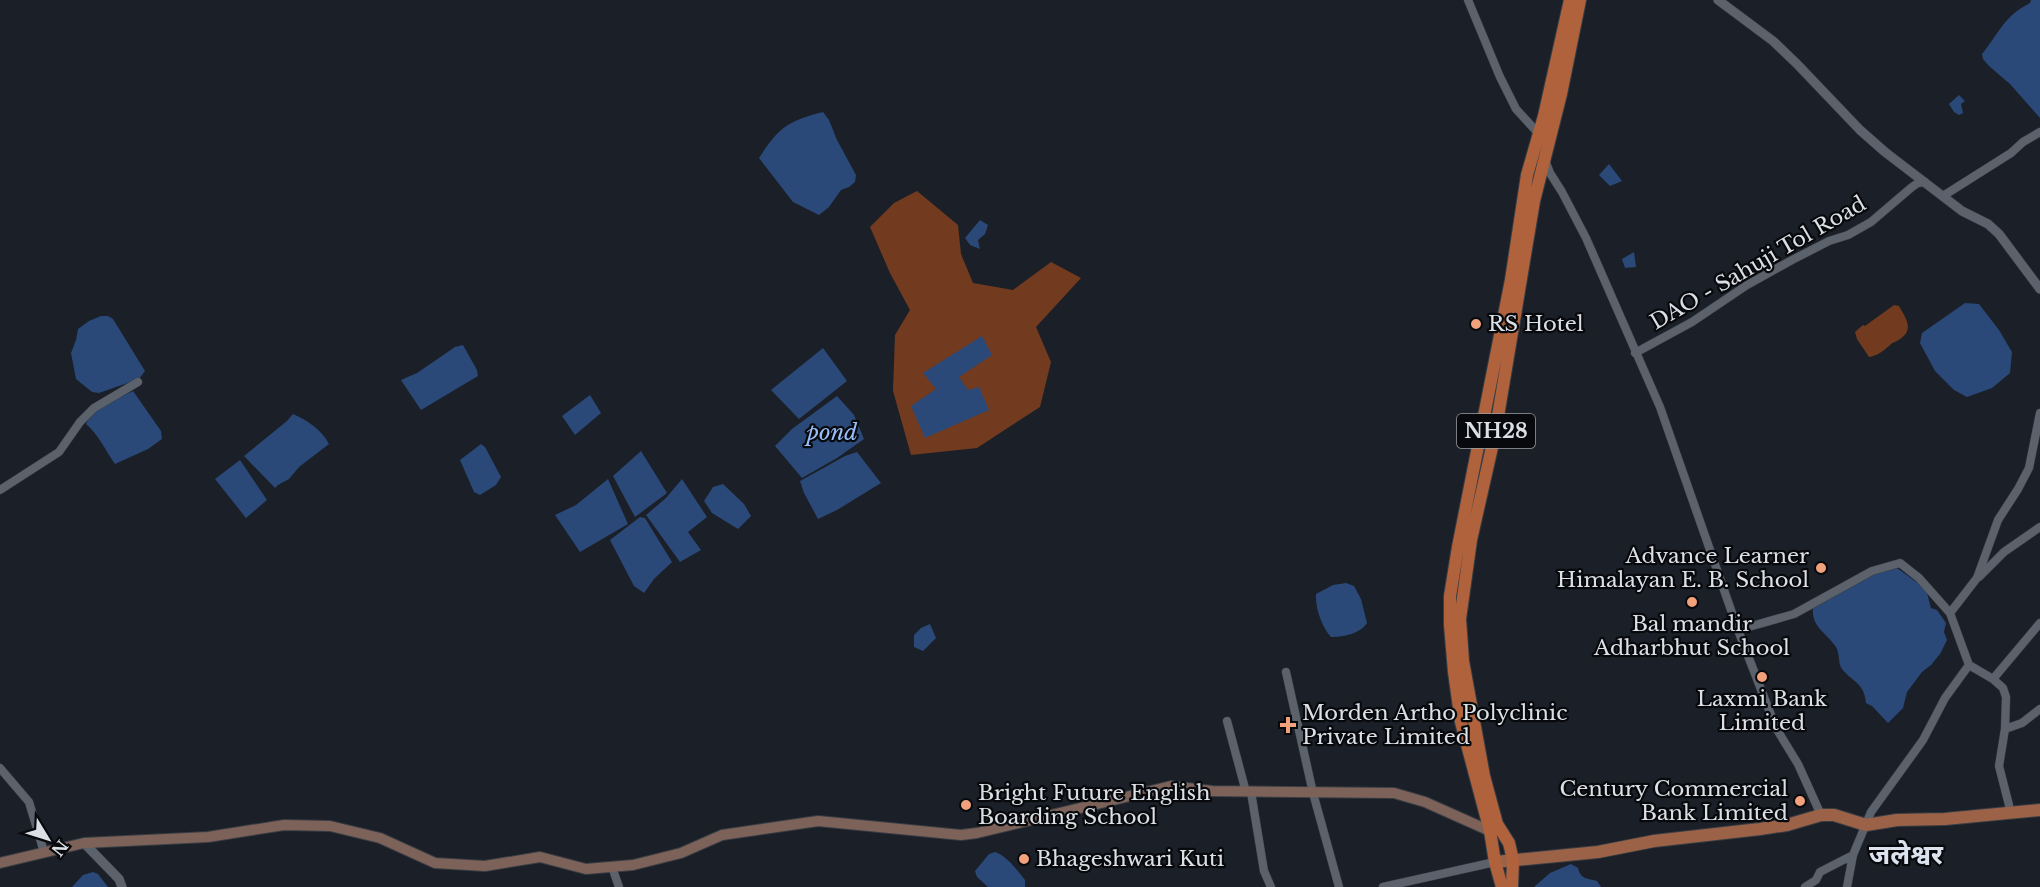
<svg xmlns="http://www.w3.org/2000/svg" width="2040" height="887" font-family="'Libre Baskerville','Noto Sans Devanagari',serif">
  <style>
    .forest { fill: #723b20 }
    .water { fill: #2a4978 }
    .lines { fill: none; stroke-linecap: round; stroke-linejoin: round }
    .minor-casing { stroke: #393d43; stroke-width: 9 }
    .tertiary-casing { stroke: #393d43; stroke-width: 10 }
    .secondary-casing { stroke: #393d43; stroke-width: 12 }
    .primary-casing { stroke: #393d43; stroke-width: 14 }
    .trunk-casing { stroke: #393d43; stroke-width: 14 }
    .minor { stroke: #5c626b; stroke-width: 8 }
    .tertiary { stroke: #5c626b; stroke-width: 9 }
    .secondary { stroke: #7c6259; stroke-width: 10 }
    .primary { stroke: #9b6248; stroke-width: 12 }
    .trunk { stroke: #b0623c; stroke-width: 12 }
    .poi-dot { fill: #f1a17c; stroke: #07090c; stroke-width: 2 }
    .labels { text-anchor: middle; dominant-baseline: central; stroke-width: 4.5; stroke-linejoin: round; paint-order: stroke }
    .shield { fill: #07090c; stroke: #9ca0a4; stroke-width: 1.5 }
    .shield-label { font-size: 20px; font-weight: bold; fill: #dce0e5 }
    .street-label { font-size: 21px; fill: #dce0e5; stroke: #07090c }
    .poi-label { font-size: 21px; fill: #dce0e5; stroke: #07090c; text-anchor: start }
    .water-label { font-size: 22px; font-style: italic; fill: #99bffb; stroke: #07090c }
    .district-label { font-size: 27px; font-weight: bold; fill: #dce3ee; stroke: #07090c }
  </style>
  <rect width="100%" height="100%" fill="#1b1f27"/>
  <!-- forest -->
  <path class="forest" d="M917,191L958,225L961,254L973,283L1013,290L1051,262L1081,278L1036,327L1051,362L1040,407L977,448L911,455L893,391L895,335L910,310L890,273L870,227L894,203Z
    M1894,305L1899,306C1907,320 1915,331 1897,341C1892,344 1894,341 1889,346C1883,351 1877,356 1869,357L1857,339L1855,332L1863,325L1865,326Z"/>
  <!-- water -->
  <path class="water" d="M2031,0H2040V118L2010,84L1989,66L1983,59L1982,54C2000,32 2003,17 2030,3Z
    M1959,95L1965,101L1961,104L1963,113L1959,115L1954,112L1949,104Z
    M823,112L829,120L837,140L856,175L855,182L849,187L841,190L829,207L819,215L793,202L759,158C779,127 788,121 823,112Z
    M1609,164L1622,181L1610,186L1599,175Z
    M980,220L988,225L985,234L978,240L980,249L970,245L965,238Z
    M1634,252L1636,267L1625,268L1622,259Z
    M1965,303L1979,304L1999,330L2012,352L2010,373L1992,388L1967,397L1954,390L1935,371L1920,343L1922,333Z
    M101,316H108L113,319L145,371L139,379L99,393L92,392L76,379L71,353L76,340L78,329L89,321Z
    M982,336L992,355L959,377L968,390L979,387L989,410L925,438L911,406L936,389L923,373Z
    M463,345L477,370L478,376L421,410L401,380L417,373L455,347Z
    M823,348L847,381L799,419L771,390Z
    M133,391L161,431L162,439L148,449L115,464C105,450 99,435 86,424C94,407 116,399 133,391Z
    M590,395L601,413L575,435L562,416Z
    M837,396L854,415L864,439L837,458L802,478L775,446L792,429Z
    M293,414C307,420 322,430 329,444L299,467L289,479L278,485L275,488L244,456L287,421Z
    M481,444L485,447L501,477L496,485L480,495L474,492L460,460Z
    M641,451L667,493L635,517L613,476Z
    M857,452L881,483L837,510L818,519L804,493L800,481L845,456Z
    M240,460L267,500L246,518L215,479Z
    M608,479L628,524L580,552L555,515L576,505Z
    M682,479L707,517L688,532L701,550L680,562L646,515L666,498Z
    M723,484L744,504L751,516L738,529L712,513L704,501L713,487Z
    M640,517L645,518L672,562L654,579L644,593L634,586L610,540Z
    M1897,568L1926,589L1931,608L1937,610L1946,623L1944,632L1947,640L1940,654L1931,665L1922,672L1907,692L1903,708L1888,723L1872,706L1866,703C1864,682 1853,683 1842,669C1838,664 1840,654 1836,647C1827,633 1811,627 1813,608L1817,605C1840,593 1871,571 1897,568Z
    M1346,583L1354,586L1361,599L1367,623C1360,634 1343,637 1331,637C1322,627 1315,608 1316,594L1333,585Z
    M930,624L936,638L923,651L914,647V635L921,628Z
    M995,852C1007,856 1017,870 1025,880V887H988L977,877L975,871L989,854Z
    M1571,864L1578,868C1581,880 1587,878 1597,881L1601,887H1534L1550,873Z
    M93,872L98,874L108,887H72L83,875Z"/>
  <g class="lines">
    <!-- minor casing -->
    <g class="minor-casing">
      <path id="minor" d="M1468,0L1500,77L1516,109L1538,133
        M1545,160L1550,173L1562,192L1586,238L1660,407L1738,630L1776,728L1798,764L1821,815
        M1943,196L2011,153L2023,142L2040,132
        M1635,353L1692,322L1747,285L1792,260L1829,241L1848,235L1871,222L1912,187L1918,183L1925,182
        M0,490L59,452L80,422L94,408L138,382
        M1979,577L2004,552L2040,527
        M1738,630L1794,614L1872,571L1900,563L1919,578L1950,613
        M1286,672L1313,793L1339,887
        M1993,679L1969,665L1950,613L1977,578L1998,520L2018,489L2029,468L2040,413
        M1227,721L1246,792
        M2005,729L2022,723L2040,709
        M0,768L29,802L44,852
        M1251,792L1264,871L1271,887
        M2011,813L1999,766L2005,729L2006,697L2003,688L1993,679L2040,623
        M612,867L619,887
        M1383,887L1495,862
        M1805,887L1816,880L1820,872L1853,855
        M1847,887L1853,855L1871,812L1923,740L1945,698L1969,665"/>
    </g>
    <!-- tertiary casing -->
    <g class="tertiary-casing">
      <path id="tertiary" d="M1718,0L1773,41L1797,64L1860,130L1885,152L1962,211L1988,224L1999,234L2040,289
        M84,843L119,879L122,887"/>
    </g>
    <!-- secondary casing -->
    <g class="secondary-casing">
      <path id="secondary" d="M0,863L84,843L208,837L284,825L330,826L380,838L435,863L485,866L540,857L586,869L633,865L681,853L722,835L818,821L961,835L977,833L1171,786L1212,791L1394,793L1425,802L1490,831"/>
    </g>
    <!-- primary casing -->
    <g class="primary-casing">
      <path id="primary" d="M1495,862L1598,852L1654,841L1760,829L1787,825L1821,815H1834L1866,825L1897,820L1945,819L2040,810"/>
    </g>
    <!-- trunk casing -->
    <g class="trunk-casing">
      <path id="trunk" d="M1502,887L1495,862L1490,831L1461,722L1454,672L1450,625V596L1458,547L1511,280L1527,175L1544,116L1570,0
        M1512,887L1513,860L1509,843L1497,824L1484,776L1463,661L1460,619L1471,540L1495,434L1534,201L1561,94L1580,0"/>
    </g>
    <!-- minor -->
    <use href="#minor" class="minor"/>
    <!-- tertiary -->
    <use href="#tertiary" class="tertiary"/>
    <!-- secondary -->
    <use href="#secondary" class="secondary"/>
    <!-- primary -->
    <use href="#primary" class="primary"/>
    <!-- trunk -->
    <use href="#trunk" class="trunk"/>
  </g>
  <!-- markers -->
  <g class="poi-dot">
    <circle cx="1476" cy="324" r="6"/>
    <circle cx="1821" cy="568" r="6"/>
    <circle cx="1692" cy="602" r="6"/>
    <circle cx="1762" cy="677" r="6"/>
    <path d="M1285 716h6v6h6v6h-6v6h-6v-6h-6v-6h6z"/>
    <circle cx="1800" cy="801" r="6"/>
    <circle cx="966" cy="805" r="6"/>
    <circle cx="1024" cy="859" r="6"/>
  </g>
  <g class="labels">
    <!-- shield labels -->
    <rect class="shield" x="1457" y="414" width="78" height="34" rx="4.5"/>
    <g class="shield-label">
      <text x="1496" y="431">NH28</text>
    </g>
    <!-- street labels -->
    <g class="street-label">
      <text transform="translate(1758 263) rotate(-30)">DAO - Sahuji Tol Road</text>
    </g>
    <!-- poi labels -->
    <g class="poi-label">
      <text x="1488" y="324">RS Hotel</text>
      <text x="1809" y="556" text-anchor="end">Advance Learner<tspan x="1809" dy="24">Himalayan E. B. School</tspan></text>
      <text x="1692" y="624" text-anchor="middle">Bal mandir<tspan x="1692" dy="24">Adharbhut School</tspan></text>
      <text x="1762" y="699" text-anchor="middle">Laxmi Bank<tspan x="1762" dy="24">Limited</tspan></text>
      <text x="1302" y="713">Morden Artho Polyclinic<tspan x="1302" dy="24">Private Limited</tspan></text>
      <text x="1788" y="789" text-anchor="end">Century Commercial<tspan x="1788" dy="24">Bank Limited</tspan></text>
      <text x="978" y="793">Bright Future English<tspan x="978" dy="24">Boarding School</tspan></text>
      <text x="1036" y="859">Bhageshwari Kuti</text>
    </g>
    <!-- water labels -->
    <g class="water-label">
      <text x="832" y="432">pond</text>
    </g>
    <!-- district labels -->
    <g class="district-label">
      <text x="1906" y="854">जलेश्वर</text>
    </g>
  </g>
  <!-- north arrow -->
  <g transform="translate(48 839) rotate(128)" stroke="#07090c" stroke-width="4.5" paint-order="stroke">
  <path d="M0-4.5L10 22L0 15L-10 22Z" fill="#dce0e5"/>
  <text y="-9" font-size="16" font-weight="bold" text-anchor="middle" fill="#dce0e5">N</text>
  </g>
</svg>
